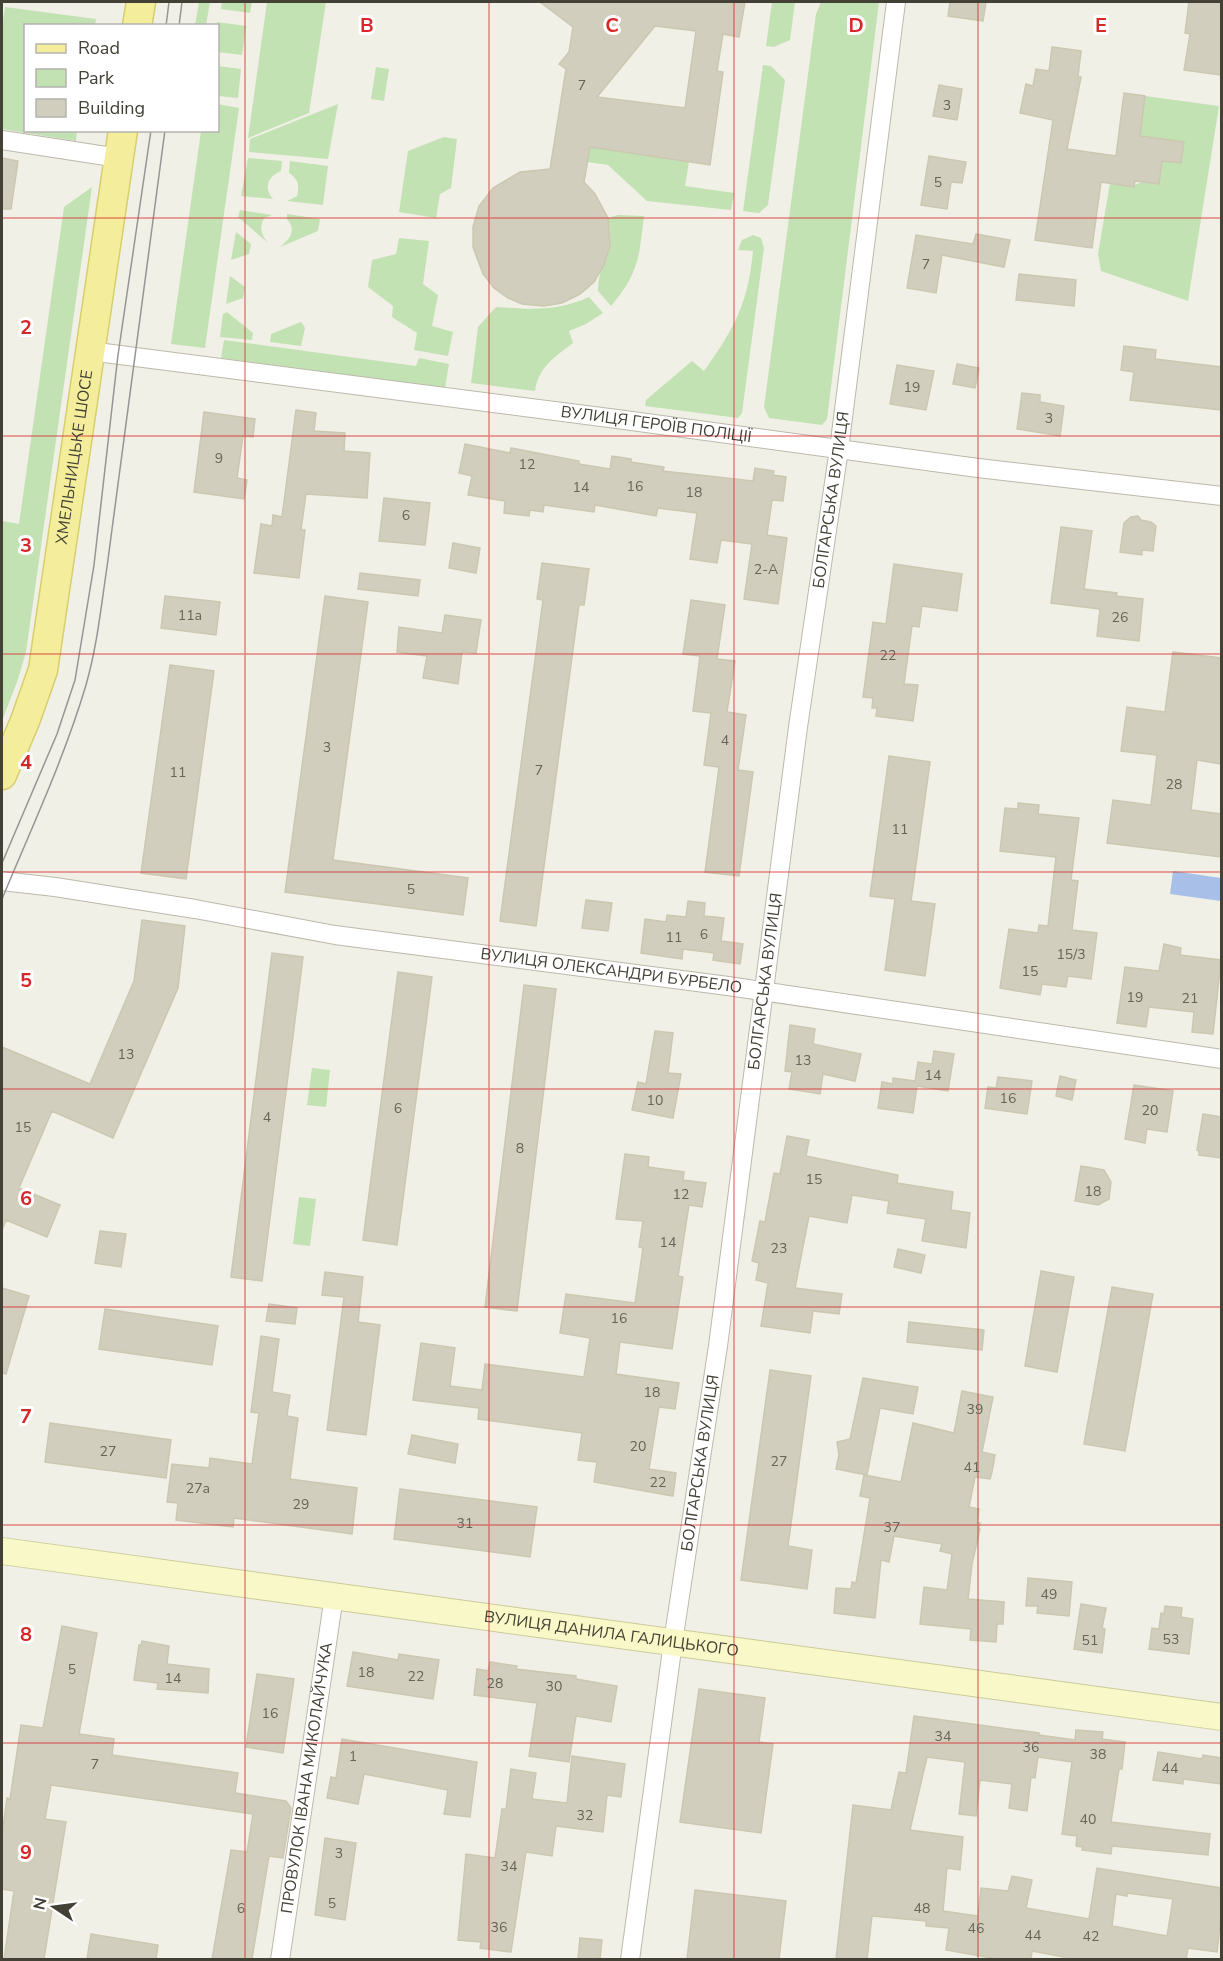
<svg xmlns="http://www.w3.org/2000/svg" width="1223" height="1961" font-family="'Nunito Sans',sans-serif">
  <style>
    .green { fill: #c2e2b3 }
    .water { fill: #a8c0e8 }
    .building { fill: #d2cebd; stroke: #ccc7b1; stroke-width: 1.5; fill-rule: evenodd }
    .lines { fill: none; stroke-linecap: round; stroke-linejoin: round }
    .minor-casing { stroke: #bcb9aa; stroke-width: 20 }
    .secondary-casing { stroke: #ccca9a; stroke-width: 28 }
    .primary-casing { stroke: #d7ce6e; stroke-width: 31 }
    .minor { stroke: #fff; stroke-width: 18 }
    .secondary { stroke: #f9f8c8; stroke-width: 26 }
    .primary { stroke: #f4ee9c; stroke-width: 28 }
    .tram { stroke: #959595; stroke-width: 1.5 }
    .grid { fill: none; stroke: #d62828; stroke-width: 1.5; stroke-opacity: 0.55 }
    .labels { text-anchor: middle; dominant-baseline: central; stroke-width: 6; stroke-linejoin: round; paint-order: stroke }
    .number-label { font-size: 14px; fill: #676458 }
    .street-label { font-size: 16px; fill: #434136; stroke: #fff }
    .grid-label { font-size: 20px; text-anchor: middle; font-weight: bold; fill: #d62828; stroke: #fff; stroke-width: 6; stroke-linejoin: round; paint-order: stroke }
  </style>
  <rect width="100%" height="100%" fill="#f1f0e6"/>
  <!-- green -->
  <path class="green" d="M199,2H210L206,25H195Z
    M222,2H252L250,13L221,9Z
    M267,2H326L309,113L248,138Z
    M772,2H795L790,40L774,47L766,46Z
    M821,2H879L827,419L822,425L769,418L764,407L816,14Z
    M5,7L96,19L95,25L26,26V130L77,131L76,141L2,129V27Z
    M217,22L246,26L242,55L218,52Z
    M763,65L771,66L785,80L768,205L759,213L743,211Z
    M218,66L241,69L238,98L218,96Z
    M376,67L389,69L384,101L371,99Z
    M1145,96L1219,106L1188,301L1101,271L1098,254L1110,183L1132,186L1142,182L1159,184L1162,161L1181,163L1184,142L1140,136Z
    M218,104L239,108L205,348L171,344L201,131L218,130Z
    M338,104L328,159L249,152L250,139Z
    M444,137L457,139L451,188L440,194L436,218L399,212L408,151Z
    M589,147L689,162L685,186L734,193L731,210L647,201L608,165L587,162Z
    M248,158L282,161L281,171C268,176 263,188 273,199L241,196Z
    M290,161L328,166L323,205L287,201L297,196C300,185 298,179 289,173Z
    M92,187L26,652L17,682L2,721V521L19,524L64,207Z
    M240,210L272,215L264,218C259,229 261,234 268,243L238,217Z
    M287,214L320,219L318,231L280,247C290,239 297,230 287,219Z
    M618,215L644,216C639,257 639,273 611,306L598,291C598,262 614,252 608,218Z
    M236,232L251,244L249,254L231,260Z
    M753,235L761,238L764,248L742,413L738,418L645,406L646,400L692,361L704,371C734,329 748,304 753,251L738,250L742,240Z
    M399,238L429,241L423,284L438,295L432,326L453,332L448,356L414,350L417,333L392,317L393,306L368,287L372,260L396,254Z
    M230,276L245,287L243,298L226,304Z
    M589,297L603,313L586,324L569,331L573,343C554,358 539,366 535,391L471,383L478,327L496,307C532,309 555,312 589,297Z
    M227,312L253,333L252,340L220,337L223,314Z
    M301,322L305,328L301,346L270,342L271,334Z
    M224,340L416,366L419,358L449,364L445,388L221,358Z
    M312,1068L330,1070L326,1107L307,1105Z
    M299,1197L316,1199L310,1246L293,1244Z"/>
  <!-- water -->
  <path class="water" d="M1173,871L1221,878V901L1170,894Z"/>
  <!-- building -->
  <path class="building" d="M540,2H745L739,37L723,34L717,71L723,72L710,165L590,147L584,182L595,194L608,218L610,246L604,265L594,282L580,294L562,303L544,306L522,304L508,298L494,288L483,274L473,247V227L479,206L493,188L520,172L550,169L566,69L559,64L569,52L573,27ZM655,26L696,31L685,108L597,97Z
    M950,2H986L983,21L948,16Z
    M1189,2H1221V75L1184,70L1190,34L1185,33Z
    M1052,47L1081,51L1078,77H1081L1067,149L1116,156L1124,93L1145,96L1140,136L1184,142L1181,163L1162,161L1159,184L1135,181L1134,187L1101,182L1092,248L1035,240L1053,120L1020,113L1026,84L1033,86L1036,69L1049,71Z
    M939,85L962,89L957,120L933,116Z
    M929,156L966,162L962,183L951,182L947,209L921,205Z
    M2,158L18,161L11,209H2Z
    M976,234L1010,240L1004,267L942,255L936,293L907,288L916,235L973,244Z
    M1019,274L1076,280L1074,306L1016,300Z
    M1124,346L1156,350L1155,359L1221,367V410L1130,400L1134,372L1121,370Z
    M957,364L979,368L975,388L953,384Z
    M897,365L934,371L926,410L890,404Z
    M1022,393L1040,395V402L1064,406L1060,436L1017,429Z
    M296,410L316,413L314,431L345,433L344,451L370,453L367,498L306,494L301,530H305L299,578L254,573L261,524L272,526L273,515L282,517Z
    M204,412L255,419L253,437L243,436L237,478L247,480L244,499L194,492Z
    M465,444L510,453L511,448L579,461V464L610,469L612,456L631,459V462L664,467L663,471L753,481L755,468L774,471L773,475L786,477L783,501L772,500L767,535L787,538L778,604L744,599L752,544L721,540L717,563L690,559L697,513L658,508L656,516L595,505L594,512L544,505L543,512L530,510L529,516L504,513L505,501L468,495L472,476L459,473Z
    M384,498L430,503L425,545L379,541Z
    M1138,516L1141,520L1151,522L1156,526L1153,551L1142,550V555L1120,552L1124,523L1131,517Z
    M1061,527L1092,531L1084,589L1117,593L1116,596L1143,599L1139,641L1097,636L1100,609L1051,603Z
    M453,543L480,548L476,573L449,568Z
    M542,563L589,569L584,605H579L536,926L500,921L543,600L537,599Z
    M894,564L962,574L957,611L922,606L919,627L912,626L904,684L918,685L913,721L876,716L877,708H872L873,698L863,697L873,622L886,624Z
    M360,573L420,580L418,596L358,589Z
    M165,596L220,602L216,635L161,628Z
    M325,596L368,602L333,860L468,878L463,915L285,892Z
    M691,600L725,605L717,659L735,661L727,712L746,715L738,770L753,772L739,876L705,872L719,767L704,765L711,713L693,711L700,656L683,654Z
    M445,615L481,620L476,653L462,652L458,684L423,678L427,656L397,652L399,627L442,633Z
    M1173,652L1221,658V764L1197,760L1191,810L1221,814V857L1107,843L1113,800L1151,805L1157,755L1121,751L1127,707L1165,712Z
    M170,665L214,671L186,879L141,873Z
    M889,756L930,762L911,901L935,904L925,976L885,970L895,899L870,896Z
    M1018,803L1039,805L1038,814L1079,818L1071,880L1078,881L1072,930L1097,933L1091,979L1068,976L1066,987L1042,984L1040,995L1000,988L1009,929L1038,933L1039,925L1048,926L1056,857L1000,851L1005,808L1018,809Z
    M586,900L612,903L608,931L582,928Z
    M688,901L705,903L704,916L724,918L721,941L743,944L740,964L713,960L714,953L683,949L682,959L641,953L645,919L666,922L667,915L686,917Z
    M142,920L185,926L178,988L113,1138L52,1111L19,1188L60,1205L47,1237L6,1220L2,1230V1047L90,1084L134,981Z
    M1164,944L1181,948L1180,955L1221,960L1213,1034L1192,1032L1194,1012L1149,1007L1146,1027L1117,1023L1125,967L1159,971Z
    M272,953L303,957L262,1281L231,1277Z
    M398,972L432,977L397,1245L363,1240Z
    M524,985L556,989L517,1311L485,1307Z
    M790,1025L815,1029L813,1044L861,1054L855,1081L823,1074L820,1094L789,1089L792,1072L785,1071Z
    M655,1031L673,1033L668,1073L681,1074L673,1118L632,1110L638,1082L646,1084Z
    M934,1051L954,1054L948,1091L917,1086L913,1113L878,1108L882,1082L893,1084V1078L915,1081L918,1062L932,1064Z
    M1060,1076L1076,1080L1072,1100L1056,1096Z
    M998,1077L1032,1081L1027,1114L985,1108L988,1087L996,1088Z
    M1134,1085L1173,1091L1167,1132L1147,1129L1145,1143L1125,1139Z
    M1203,1114L1221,1117V1158L1199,1155V1151L1197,1150Z
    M787,1136L809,1140L806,1156L898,1175L897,1183L953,1192L951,1210L970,1213L966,1248L922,1241L926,1219L887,1213L889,1201L852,1195L847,1223L809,1216L795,1288L842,1294L839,1314L813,1311L810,1333L761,1326L768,1283L756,1280L759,1263L752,1261L760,1221L765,1222L774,1173L780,1174Z
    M625,1154L649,1157L648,1167L684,1172L683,1180L706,1183L702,1207L689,1205L678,1276L683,1277L672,1349L620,1342L616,1374L679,1383L675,1409L659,1407L649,1469L676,1473L673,1496L594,1482L597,1462L578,1460L582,1433L478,1419L479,1408L413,1400L421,1343L455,1348L450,1386L482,1390L485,1364L584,1377L590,1338L560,1333L566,1294L635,1303L643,1248L639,1247L643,1221L616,1219Z
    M1081,1166L1104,1170L1111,1182L1109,1199L1098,1205L1075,1201Z
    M100,1231L126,1234L121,1267L95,1263Z
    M898,1249L925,1255L921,1273L894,1267Z
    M1041,1271L1074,1277L1057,1372L1025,1366Z
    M325,1272L363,1277L358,1322L380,1325L366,1435L327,1430L344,1297L322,1295Z
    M1112,1287L1153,1294L1125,1451L1084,1444Z
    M2,1288L29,1296L6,1374L2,1373Z
    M269,1304L297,1308L295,1324L266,1321Z
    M105,1309L218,1326L212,1365L99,1349Z
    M909,1322L984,1330L982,1350L907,1342Z
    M261,1336L279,1339L272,1392L290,1395L287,1416L298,1418L290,1479L357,1488L352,1534L234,1518L233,1527L176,1520L178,1503L167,1502L172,1464L209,1468L210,1458L252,1464L259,1413L251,1412Z
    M770,1370L811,1376L788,1546L812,1550L807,1589L741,1580Z
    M863,1378L918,1387L913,1414L880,1408L867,1475L836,1469L839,1455L837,1442L850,1439Z
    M962,1391L993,1397L982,1452L995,1455L992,1472L990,1479L975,1477L969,1507L979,1509L977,1523H980L979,1528L980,1529L972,1564L968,1599L1004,1602L1003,1624H997L996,1642L970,1640L971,1629L920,1624L924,1587L947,1590L952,1554L940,1551L942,1544L894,1536L889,1562L881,1560L875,1618L834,1613L836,1588L851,1589L852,1582L856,1583L870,1498L860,1496L864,1475L901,1482L913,1423L954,1433Z
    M50,1423L171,1440L166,1478L45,1462Z
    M412,1435L458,1444L455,1463L408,1454Z
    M400,1489L537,1507L530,1557L394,1539Z
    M1028,1578L1072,1582L1069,1616L1037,1613L1038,1606H1026Z
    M1081,1604L1106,1608L1102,1628L1105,1629L1102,1653L1074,1649Z
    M1165,1606L1182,1608L1181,1617L1193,1619L1189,1654L1149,1649L1152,1628L1159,1629L1161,1613L1164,1614Z
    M62,1626L97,1633L79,1734L114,1739L112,1755L238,1773L235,1793L286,1801L291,1808L283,1858L269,1856L252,1959H212L231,1850L247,1852L253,1814L51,1785L45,1819L66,1822L44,1959H4L14,1891L2,1889V1834L7,1798L10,1799L21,1725L43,1728Z
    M142,1641L169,1646L167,1664L209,1669L208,1693L157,1689L158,1683L134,1680L139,1645H141Z
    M353,1652L398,1660L399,1654L439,1660L433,1699L347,1686Z
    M490,1662L517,1666L516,1669L576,1676V1679L617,1686L611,1722L576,1716L569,1762L529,1756L537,1703L474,1695L477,1669L488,1671Z
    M257,1674L294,1679L283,1753L246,1747Z
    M699,1689L765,1698L759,1742L773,1744L761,1833L680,1822Z
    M914,1716L1039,1733V1735L1075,1740L1076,1730L1103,1732L1102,1739L1125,1742L1122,1769H1119L1111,1822L1210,1834L1208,1855L1112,1846L1111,1854L1082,1850L1083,1847L1076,1846L1077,1836L1062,1834L1072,1762L1038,1757L1035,1778L1031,1777L1027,1811L1009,1808L1012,1784L980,1780L976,1816L959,1814L965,1762L927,1757L910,1830L963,1837L960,1870L947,1868L943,1911L978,1916L981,1888L1008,1891L1012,1876L1032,1880L1026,1908L1089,1919L1097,1868L1221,1888V1917L1217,1952L1188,1948L1186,1959H1064V1957L1032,1951L1031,1959H997L946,1950L949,1928L926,1926V1921L872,1916L867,1959H836L853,1805L891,1810L899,1772L906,1773ZM1127,1893L1173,1899L1167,1936L1112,1926L1116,1894L1127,1896Z
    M342,1739L477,1762L470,1817L444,1814L448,1790L364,1774L358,1804L327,1798L331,1777L336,1778Z
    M1158,1752L1202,1759L1203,1755L1221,1758V1784L1183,1779V1784L1153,1780Z
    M572,1756L625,1764L621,1797L607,1795L603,1832L556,1826L552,1856L526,1852L511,1952L480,1948L481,1942L458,1940L466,1854L495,1858L502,1809H506L511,1769L536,1773L532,1799L567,1803Z
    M325,1838L356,1843L345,1920L315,1915Z
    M695,1890L786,1901L779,1959H687Z
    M91,1934L158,1945L156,1959H87Z
    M580,1938L602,1940L600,1959H578Z"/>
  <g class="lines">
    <!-- minor casing -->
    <g class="minor-casing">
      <g id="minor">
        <path d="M2,140L119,158"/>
        <path id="s1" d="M89,351L617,419L978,468L1222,496"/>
        <path id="s2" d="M2,881L55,887L195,909L335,935L728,986L1222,1059"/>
        <path id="s3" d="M280,1960L334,1596"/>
        <path id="s4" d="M630,1960L673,1642L718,1346L798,727L839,449L896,2"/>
      </g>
    </g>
    <!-- secondary casing -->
    <g class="secondary-casing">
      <g id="secondary">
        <path id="s5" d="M2,1551L1222,1717"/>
      </g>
    </g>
    <!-- primary casing -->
    <g class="primary-casing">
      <g id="primary">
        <path d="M137,26L141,2"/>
        <path id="s6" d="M2,775L25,721L43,670L123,130"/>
      </g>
    </g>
    <!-- minor -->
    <use href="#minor" class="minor"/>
    <!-- secondary -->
    <use href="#secondary" class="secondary"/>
    <!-- primary -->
    <use href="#primary" class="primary"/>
    <!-- tram -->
    <path class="tram" d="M166,26L169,2
      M179,26L182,2
      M2,863L57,734L75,680L94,565L118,355L151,130
      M2,899C31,829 64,759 86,685C97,647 101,607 107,567L165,130"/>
  </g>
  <!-- grid -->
  <path class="grid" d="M245,2V1960M489,2V1960M734,2V1960M978,2V1960M2,218H1222M2,436H1222M2,654H1222M2,872H1222M2,1089H1222M2,1307H1222M2,1525H1222M2,1743H1222"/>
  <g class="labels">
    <!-- number labels -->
    <g class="number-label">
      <text x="582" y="85">7</text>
      <text x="947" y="105">3</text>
      <text x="938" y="182">5</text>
      <text x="926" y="264">7</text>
      <text x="912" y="387">19</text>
      <text x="1049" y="418">3</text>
      <text x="219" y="458">9</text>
      <text x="527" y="464">12</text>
      <text x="635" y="486">16</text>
      <text x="581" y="487">14</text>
      <text x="694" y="492">18</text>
      <text x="406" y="515">6</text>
      <text x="766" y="569">2-A</text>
      <text x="190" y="615">11а</text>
      <text x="1120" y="617">26</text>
      <text x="888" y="655">22</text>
      <text x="725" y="740">4</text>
      <text x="327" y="747">3</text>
      <text x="539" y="770">7</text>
      <text x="178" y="772">11</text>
      <text x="1174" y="784">28</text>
      <text x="900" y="829">11</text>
      <text x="411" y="889">5</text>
      <text x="704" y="934">6</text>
      <text x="674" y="937">11</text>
      <text x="1071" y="954">15/3</text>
      <text x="1030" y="971">15</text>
      <text x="1135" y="997">19</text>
      <text x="1190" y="998">21</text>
      <text x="126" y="1054">13</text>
      <text x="803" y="1060">13</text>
      <text x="933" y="1075">14</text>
      <text x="1008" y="1098">16</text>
      <text x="655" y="1100">10</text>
      <text x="398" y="1108">6</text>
      <text x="1150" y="1110">20</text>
      <text x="267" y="1117">4</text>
      <text x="23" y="1127">15</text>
      <text x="520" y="1148">8</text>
      <text x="814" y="1179">15</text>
      <text x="1093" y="1191">18</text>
      <text x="681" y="1194">12</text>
      <text x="668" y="1242">14</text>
      <text x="779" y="1248">23</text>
      <text x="619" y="1318">16</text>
      <text x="652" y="1392">18</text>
      <text x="975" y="1409">39</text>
      <text x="638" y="1446">20</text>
      <text x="108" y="1451">27</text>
      <text x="779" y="1461">27</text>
      <text x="972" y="1467">41</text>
      <text x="658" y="1482">22</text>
      <text x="198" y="1488">27а</text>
      <text x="301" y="1504">29</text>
      <text x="465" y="1523">31</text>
      <text x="892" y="1527">37</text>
      <text x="1049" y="1594">49</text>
      <text x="1171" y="1639">53</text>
      <text x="1090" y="1640">51</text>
      <text x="72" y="1669">5</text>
      <text x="366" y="1672">18</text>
      <text x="416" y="1676">22</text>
      <text x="173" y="1678">14</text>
      <text x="495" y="1683">28</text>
      <text x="554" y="1686">30</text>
      <text x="270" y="1713">16</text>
      <text x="943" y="1736">34</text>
      <text x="1031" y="1747">36</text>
      <text x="1098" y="1754">38</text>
      <text x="353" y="1756">1</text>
      <text x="95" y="1764">7</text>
      <text x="1170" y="1768">44</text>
      <text x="585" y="1815">32</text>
      <text x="1088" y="1819">40</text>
      <text x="339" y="1853">3</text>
      <text x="509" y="1866">34</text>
      <text x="332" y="1903">5</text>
      <text x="241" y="1908">6</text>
      <text x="922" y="1908">48</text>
      <text x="499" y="1927">36</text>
      <text x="976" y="1928">46</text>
      <text x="1033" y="1935">44</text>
      <text x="1091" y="1936">42</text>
    </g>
    <!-- street labels -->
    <g class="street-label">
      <text stroke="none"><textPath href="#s1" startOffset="572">ВУЛИЦЯ ГЕРОЇВ ПОЛІЦІЇ</textPath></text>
      <text stroke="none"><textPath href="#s6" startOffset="328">ХМЕЛЬНИЦЬКЕ ШОСЕ</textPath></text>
      <text stroke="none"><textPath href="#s4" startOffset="1474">БОЛГАРСЬКА ВУЛИЦЯ</textPath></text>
      <text stroke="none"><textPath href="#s2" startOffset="616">ВУЛИЦЯ ОЛЕКСАНДРИ БУРБЕЛО</textPath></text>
      <text stroke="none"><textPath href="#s4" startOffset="988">БОЛГАРСЬКА ВУЛИЦЯ</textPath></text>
      <text stroke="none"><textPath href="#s4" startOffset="502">БОЛГАРСЬКА ВУЛИЦЯ</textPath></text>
      <text stroke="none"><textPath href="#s5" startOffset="615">ВУЛИЦЯ ДАНИЛА ГАЛИЦЬКОГО</textPath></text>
      <text stroke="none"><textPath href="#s3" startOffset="184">ПРОВУЛОК ІВАНА МИКОЛАЙЧУКА</textPath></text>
    </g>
  </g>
  <g class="grid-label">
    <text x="367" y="32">B</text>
    <text x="612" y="32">C</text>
    <text x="856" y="32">D</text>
    <text x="1101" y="32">E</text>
    <text x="26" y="334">2</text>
    <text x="26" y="552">3</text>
    <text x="26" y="769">4</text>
    <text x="26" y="987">5</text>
    <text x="26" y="1205">6</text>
    <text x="26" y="1423">7</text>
    <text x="26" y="1641">8</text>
    <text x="26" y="1859">9</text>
  </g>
  <!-- border -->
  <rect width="1223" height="1961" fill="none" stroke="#434136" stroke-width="6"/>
  <!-- legend -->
  <rect x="24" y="24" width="195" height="108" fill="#ffffff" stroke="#b4b3af" stroke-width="1.5"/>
  <rect x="36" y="44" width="30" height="9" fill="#f4ee9c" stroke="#b4b3af" stroke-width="1.5"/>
  <text x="78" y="54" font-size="18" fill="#434136">Road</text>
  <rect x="36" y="69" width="30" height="18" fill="#c2e2b3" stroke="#b4b3af" stroke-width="1.5"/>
  <text x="78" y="84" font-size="18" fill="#434136">Park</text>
  <rect x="36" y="99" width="30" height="18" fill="#d2cebd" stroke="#b4b3af" stroke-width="1.5"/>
  <text x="78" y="114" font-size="18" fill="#434136">Building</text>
  <!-- north arrow -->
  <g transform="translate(54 1907) rotate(283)" stroke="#ffffff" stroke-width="4.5" paint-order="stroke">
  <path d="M0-4.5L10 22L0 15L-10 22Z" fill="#434136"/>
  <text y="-9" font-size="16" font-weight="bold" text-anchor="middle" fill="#434136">N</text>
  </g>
</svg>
